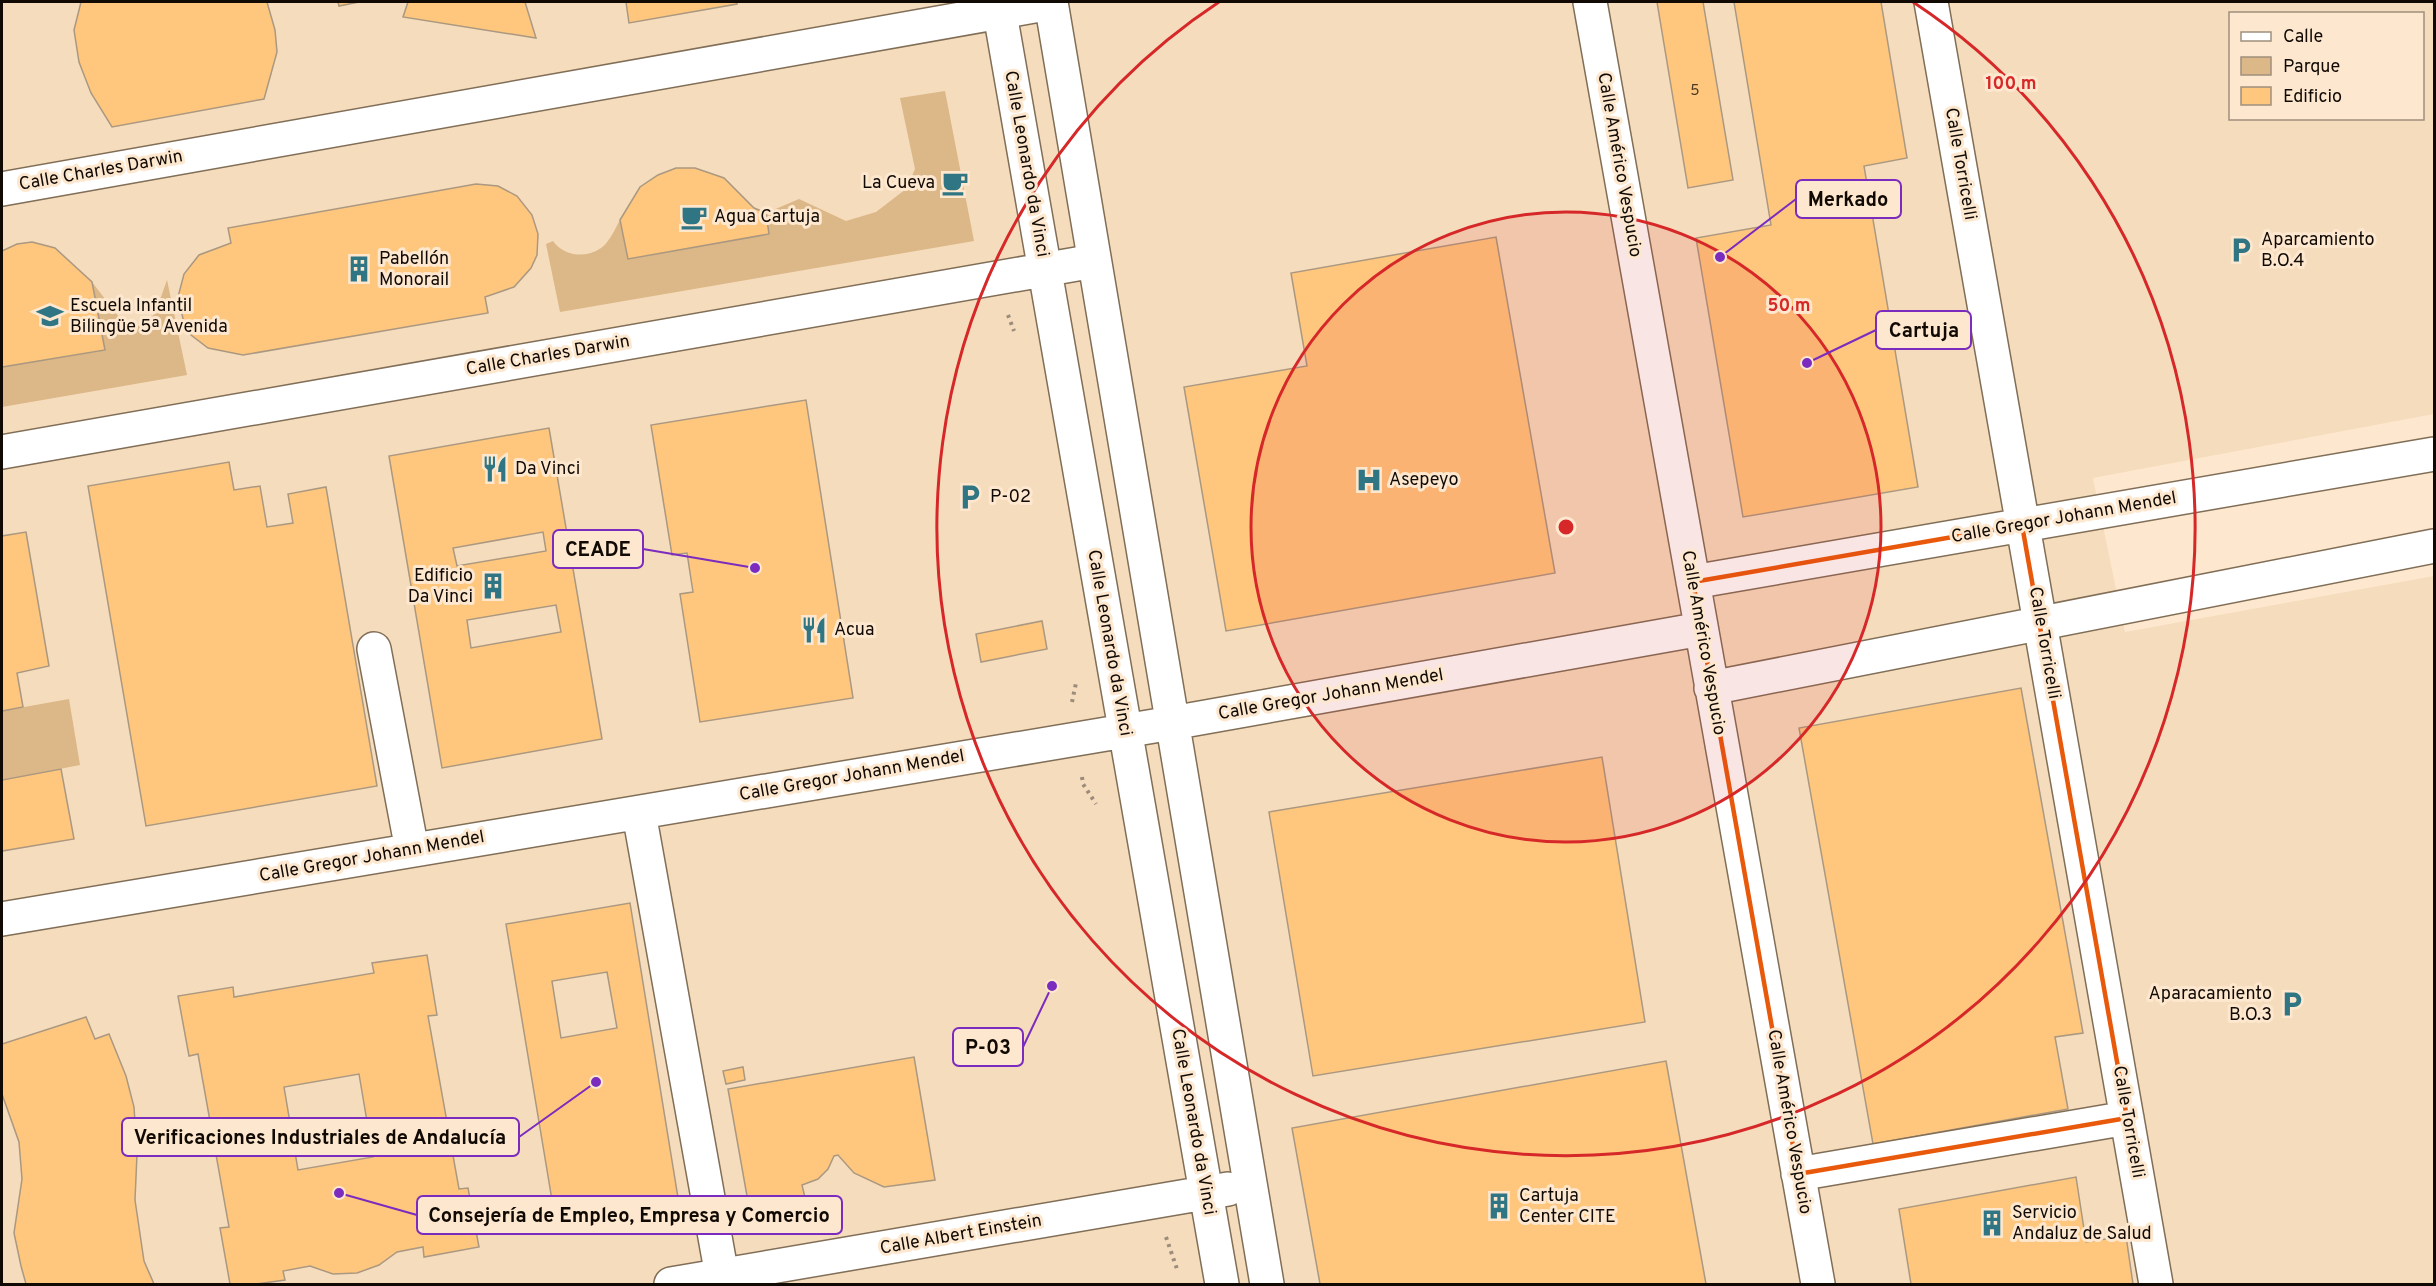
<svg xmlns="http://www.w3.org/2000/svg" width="2436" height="1286" font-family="Overpass,sans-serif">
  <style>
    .built { fill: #f5dcbd; fill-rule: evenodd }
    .green { fill: #dcb787 }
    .building { fill: #ffc77e; stroke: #ab9880; stroke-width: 1.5; fill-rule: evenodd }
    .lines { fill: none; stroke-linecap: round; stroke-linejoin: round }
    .minor-casing { stroke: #806e57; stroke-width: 36 }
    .path { stroke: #9c8c7b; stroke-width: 4; stroke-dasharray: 3 4.5; stroke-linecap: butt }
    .minor { stroke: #fff; stroke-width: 33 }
    .marked { fill: none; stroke: #e8590c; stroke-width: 4.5; stroke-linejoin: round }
    .ring { fill: none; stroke: #d62828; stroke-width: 3 }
    .labels { text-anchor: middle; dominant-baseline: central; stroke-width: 6; stroke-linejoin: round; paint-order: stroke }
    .number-label { font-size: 15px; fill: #4c3922 }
    .street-label { font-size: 18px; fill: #110a04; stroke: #fde8cf }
    .poi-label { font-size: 18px; fill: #110a04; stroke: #fde8cf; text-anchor: start }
    .centre { fill: #d62828; stroke: #fde8cf; stroke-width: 3 }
    .ring-label { font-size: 18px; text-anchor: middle; font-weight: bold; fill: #d62828; stroke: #fde8cf; stroke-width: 6; stroke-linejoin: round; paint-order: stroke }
    .leader { fill: none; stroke: #7b2cbf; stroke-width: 2 }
    .callout-dot { fill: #7b2cbf; stroke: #fde8cf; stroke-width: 2 }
    .callout { fill: #fde8cf; stroke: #7b2cbf; stroke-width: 2 }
    .callout-label { font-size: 20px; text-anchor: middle; font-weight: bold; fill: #110a04 }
  </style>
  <rect width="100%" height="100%" fill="#fde8cf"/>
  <!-- built -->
  <path class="built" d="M2,2H2434V414L2093,478L2125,632L2434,576V1284H2ZM2230,14H2422V118H2230Z"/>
  <!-- green -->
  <path class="green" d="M945,91L974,241L560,312L546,244L553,241C564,256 585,259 601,248C609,243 615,229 620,220L628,259L769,234L766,213L799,199L846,221L876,212L906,189L915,169L900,98Z
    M167,280L187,375L2,407V367L105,350L92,282L122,321L138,326L155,314Z
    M69,699L80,765L2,780V711Z"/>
  <!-- building -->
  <path class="building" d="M81,2H267L275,30L277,52L264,99L112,127L91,93L79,62L74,30Z
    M338,2H359L339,6Z
    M408,2H525L536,38L403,17Z
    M626,2H737V4L629,23Z
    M1657,2H1703L1733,180L1688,188Z
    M1734,2H1881L1907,158L1864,166L1918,487L1743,517L1696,238L1771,225Z
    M676,168H695L724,178L754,208L766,213L769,234L628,259L620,220L640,187L658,175Z
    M476,184L498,186L517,196L532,215L538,234L537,255L531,268L514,287L485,297L488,313L243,355L208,348L191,335L184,323L178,297L184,274L199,255L231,243L228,228Z
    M1496,237L1555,573L1226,631L1184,387L1307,366L1291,273Z
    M32,242L55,248L92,282L105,350L2,367V251L17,244Z
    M806,400L853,698L700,722L680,594L693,592L687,553L672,555L651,425Z
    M549,428L602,739L442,768L389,456ZM543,532L546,551L457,566L453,548ZM556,605L561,632L471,648L467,620Z
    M229,462L234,490L260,486L267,527L293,523L288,494L326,487L377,786L146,826L88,486Z
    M26,532L49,666L17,673L23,707L2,711V536Z
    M1042,621L1047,649L981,662L976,634Z
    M2021,688L2083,1033L2055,1037L2068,1109L1873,1144L1799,728Z
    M1602,757L1645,1022L1313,1076L1269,812Z
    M61,769L74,839L2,851V780Z
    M630,903L680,1210L557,1230L506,924ZM607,972L617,1028L561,1038L552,981Z
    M427,955L437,1015L428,1016L459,1189L468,1188L479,1247L424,1257L423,1247L397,1252L379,1265L357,1273L333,1274L310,1266L283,1271L285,1280L256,1284H230L220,1228L229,1227L198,1054L189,1056L178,996L233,987L234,997L374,973L372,963ZM359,1074L373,1157L298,1170L284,1087Z
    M86,1017L95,1039L109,1034L126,1076L134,1107L137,1154L135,1200L144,1261L154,1284H26L21,1266L14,1233L22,1179L19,1142L2,1094V1044Z
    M914,1057L935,1180L884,1187L854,1173L838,1155L834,1156L828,1169L818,1179L802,1185L806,1202L750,1213L728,1089Z
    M1666,1061L1706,1284H1320L1292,1128Z
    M743,1067L745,1080L726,1084L723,1071Z
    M2076,1177L2086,1242L2126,1236L2133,1284H1911L1899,1209Z"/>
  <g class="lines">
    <!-- minor casing -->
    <g class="minor-casing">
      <path id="minor" d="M998,2L1222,1284
        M1051,2L1267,1284
        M1590,2L1818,1284
        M1931,2L2156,1284
        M2,189L1051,3
        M2,452L1094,261
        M1693,582L2434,454
        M374,649L412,850
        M1711,688L2434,546
        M639,813L722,1276
        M2,919L1172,723L1701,629
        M1798,1174L2127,1118
        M671,1284L1228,1189"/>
    </g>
    <!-- path -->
    <path class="path" d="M1008,315L1014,331
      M1072,702L1076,683
      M1082,777L1083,784L1096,804
      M1166,1237L1178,1272"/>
    <!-- minor -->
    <use href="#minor" class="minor"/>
  </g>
  <!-- marked area -->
  <path class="marked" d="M2022,525L2127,1118L1798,1174L1693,582Z"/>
  <!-- distance rings -->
  <circle cx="1566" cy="527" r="315" fill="#d62828" fill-opacity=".12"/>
  <g class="ring">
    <circle cx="1566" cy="527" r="315"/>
    <path d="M1913 2A629 629 0 1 1 1219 2"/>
  </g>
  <!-- icons -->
  <defs>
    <g id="cafe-bare" transform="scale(2.07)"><path d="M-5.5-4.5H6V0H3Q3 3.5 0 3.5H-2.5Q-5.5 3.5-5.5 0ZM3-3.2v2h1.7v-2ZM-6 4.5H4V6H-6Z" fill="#2f7583" stroke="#fde8cf" stroke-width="2.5" paint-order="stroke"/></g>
    <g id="parking-bare" transform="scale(2.07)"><path d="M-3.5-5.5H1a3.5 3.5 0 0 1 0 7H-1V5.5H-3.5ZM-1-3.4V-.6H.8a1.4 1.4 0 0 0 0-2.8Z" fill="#2f7583" stroke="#fde8cf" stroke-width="2.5" paint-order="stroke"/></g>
    <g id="building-bare" transform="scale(2.07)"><path d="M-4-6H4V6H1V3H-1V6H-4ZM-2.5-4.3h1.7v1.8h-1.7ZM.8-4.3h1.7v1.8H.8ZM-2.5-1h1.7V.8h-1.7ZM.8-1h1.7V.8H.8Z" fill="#2f7583" stroke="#fde8cf" stroke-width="2.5" paint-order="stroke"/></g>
    <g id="school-bare" transform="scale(2.07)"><path d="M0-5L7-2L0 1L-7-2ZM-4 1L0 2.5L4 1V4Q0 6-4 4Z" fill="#2f7583" stroke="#fde8cf" stroke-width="2.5" paint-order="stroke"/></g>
    <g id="restaurant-bare" transform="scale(2.07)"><path d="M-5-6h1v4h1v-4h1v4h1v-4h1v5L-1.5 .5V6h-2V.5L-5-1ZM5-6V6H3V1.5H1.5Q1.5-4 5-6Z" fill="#2f7583" stroke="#fde8cf" stroke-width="2.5" paint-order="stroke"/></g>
    <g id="hospital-bare" transform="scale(2.07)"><path d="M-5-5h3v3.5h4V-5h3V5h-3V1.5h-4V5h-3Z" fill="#2f7583" stroke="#fde8cf" stroke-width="2.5" paint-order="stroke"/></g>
  </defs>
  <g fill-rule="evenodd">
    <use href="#cafe-bare" x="955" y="183"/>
    <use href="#cafe-bare" x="694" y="217"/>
    <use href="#parking-bare" x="2241" y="250"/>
    <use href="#building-bare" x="359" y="269"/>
    <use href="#school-bare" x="50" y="316"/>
    <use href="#restaurant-bare" x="495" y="469"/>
    <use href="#hospital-bare" x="1369" y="480"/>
    <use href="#parking-bare" x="970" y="497"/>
    <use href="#building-bare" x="493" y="586"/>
    <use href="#restaurant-bare" x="814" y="630"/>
    <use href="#parking-bare" x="2292" y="1004"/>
    <use href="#building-bare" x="1499" y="1206"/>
    <use href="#building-bare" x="1992" y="1223"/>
  </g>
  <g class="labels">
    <!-- number labels -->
    <g class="number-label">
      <text x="1695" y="91">5</text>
    </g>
    <!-- street labels -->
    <g class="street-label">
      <text transform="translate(1026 164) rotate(80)">Calle Leonardo da Vinci</text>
      <text transform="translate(1960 164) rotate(80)">Calle Torricelli</text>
      <text transform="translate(1619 165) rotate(80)">Calle Américo Vespucio</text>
      <text transform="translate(101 171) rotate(-10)">Calle Charles Darwin</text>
      <text transform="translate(548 356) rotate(-10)">Calle Charles Darwin</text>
      <text transform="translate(2064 518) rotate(-10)">Calle Gregor Johann Mendel</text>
      <text transform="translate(1109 643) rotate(80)">Calle Leonardo da Vinci</text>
      <text transform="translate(1703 643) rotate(80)">Calle Américo Vespucio</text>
      <text transform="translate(2044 643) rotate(80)">Calle Torricelli</text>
      <text transform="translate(1331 695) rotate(-10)">Calle Gregor Johann Mendel</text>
      <text transform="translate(852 776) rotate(-10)">Calle Gregor Johann Mendel</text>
      <text transform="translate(372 857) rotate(-10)">Calle Gregor Johann Mendel</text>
      <text transform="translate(1193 1122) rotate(80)">Calle Leonardo da Vinci</text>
      <text transform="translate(1789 1122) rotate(80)">Calle Américo Vespucio</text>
      <text transform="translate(2128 1122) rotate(80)">Calle Torricelli</text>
      <text transform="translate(961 1235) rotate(-10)">Calle Albert Einstein</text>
    </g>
    <!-- poi labels -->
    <g class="poi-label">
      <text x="935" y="183" text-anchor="end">La Cueva</text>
      <text x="714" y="217">Agua Cartuja</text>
      <text x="2261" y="240">Aparcamiento<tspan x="2261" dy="21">B.O.4</tspan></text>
      <text x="379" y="259">Pabellón<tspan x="379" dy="21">Monorail</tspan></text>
      <text x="70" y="306">Escuela Infantil<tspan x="70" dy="21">Bilingüe 5ª Avenida</tspan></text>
      <text x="515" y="469">Da Vinci</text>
      <text x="1389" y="480">Asepeyo</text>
      <text x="990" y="497">P-02</text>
      <text x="473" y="576" text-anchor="end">Edificio<tspan x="473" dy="21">Da Vinci</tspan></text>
      <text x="834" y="630">Acua</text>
      <text x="2272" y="994" text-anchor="end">Aparacamiento<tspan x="2272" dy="21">B.O.3</tspan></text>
      <text x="1519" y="1196">Cartuja<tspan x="1519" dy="21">Center CITE</tspan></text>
      <text x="2012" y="1213">Servicio<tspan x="2012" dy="21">Andaluz de Salud</tspan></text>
    </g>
  </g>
  <circle cx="1566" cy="527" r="9" class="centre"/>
  <g class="ring-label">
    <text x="2011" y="89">100 m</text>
    <text x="1789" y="311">50 m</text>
  </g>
  <!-- callouts -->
  <path class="leader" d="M1720 257L1796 199M1807 363L1876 330M755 568L643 549M1052 986L1023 1047M596 1082L519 1137M339 1193L417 1215"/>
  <g class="callout-dot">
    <circle cx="1720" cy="257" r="6"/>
    <circle cx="1807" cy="363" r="6"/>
    <circle cx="755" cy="568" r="6"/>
    <circle cx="1052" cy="986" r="6"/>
    <circle cx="596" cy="1082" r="6"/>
    <circle cx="339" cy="1193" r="6"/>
  </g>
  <g class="callout">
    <rect x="1796" y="180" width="105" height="38" rx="6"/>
    <rect x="1876" y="311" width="95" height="38" rx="6"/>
    <rect x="553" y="530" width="90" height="38" rx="6"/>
    <rect x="953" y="1028" width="70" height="38" rx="6"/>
    <rect x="122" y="1118" width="397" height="38" rx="6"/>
    <rect x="417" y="1196" width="425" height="38" rx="6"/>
  </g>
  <g class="callout-label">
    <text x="1848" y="206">Merkado</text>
    <text x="1924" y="337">Cartuja</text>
    <text x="598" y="556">CEADE</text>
    <text x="988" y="1054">P-03</text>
    <text x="320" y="1144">Verificaciones Industriales de Andalucía</text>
    <text x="629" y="1222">Consejería de Empleo, Empresa y Comercio</text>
  </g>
  <!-- border -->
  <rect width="2436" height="1286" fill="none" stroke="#110a04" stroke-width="6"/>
  <!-- legend -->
  <rect x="2229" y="12" width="195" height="108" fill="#fde8cf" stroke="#9f8f7e" stroke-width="1.5"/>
  <rect x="2241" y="32" width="30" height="9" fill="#ffffff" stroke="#9f8f7e" stroke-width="1.5"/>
  <text x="2283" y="42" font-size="18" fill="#110a04">Calle</text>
  <rect x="2241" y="57" width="30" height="18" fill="#dcb787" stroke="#9f8f7e" stroke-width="1.5"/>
  <text x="2283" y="72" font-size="18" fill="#110a04">Parque</text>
  <rect x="2241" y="87" width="30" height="18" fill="#ffc77e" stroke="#9f8f7e" stroke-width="1.5"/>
  <text x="2283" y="102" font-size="18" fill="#110a04">Edificio</text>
</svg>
